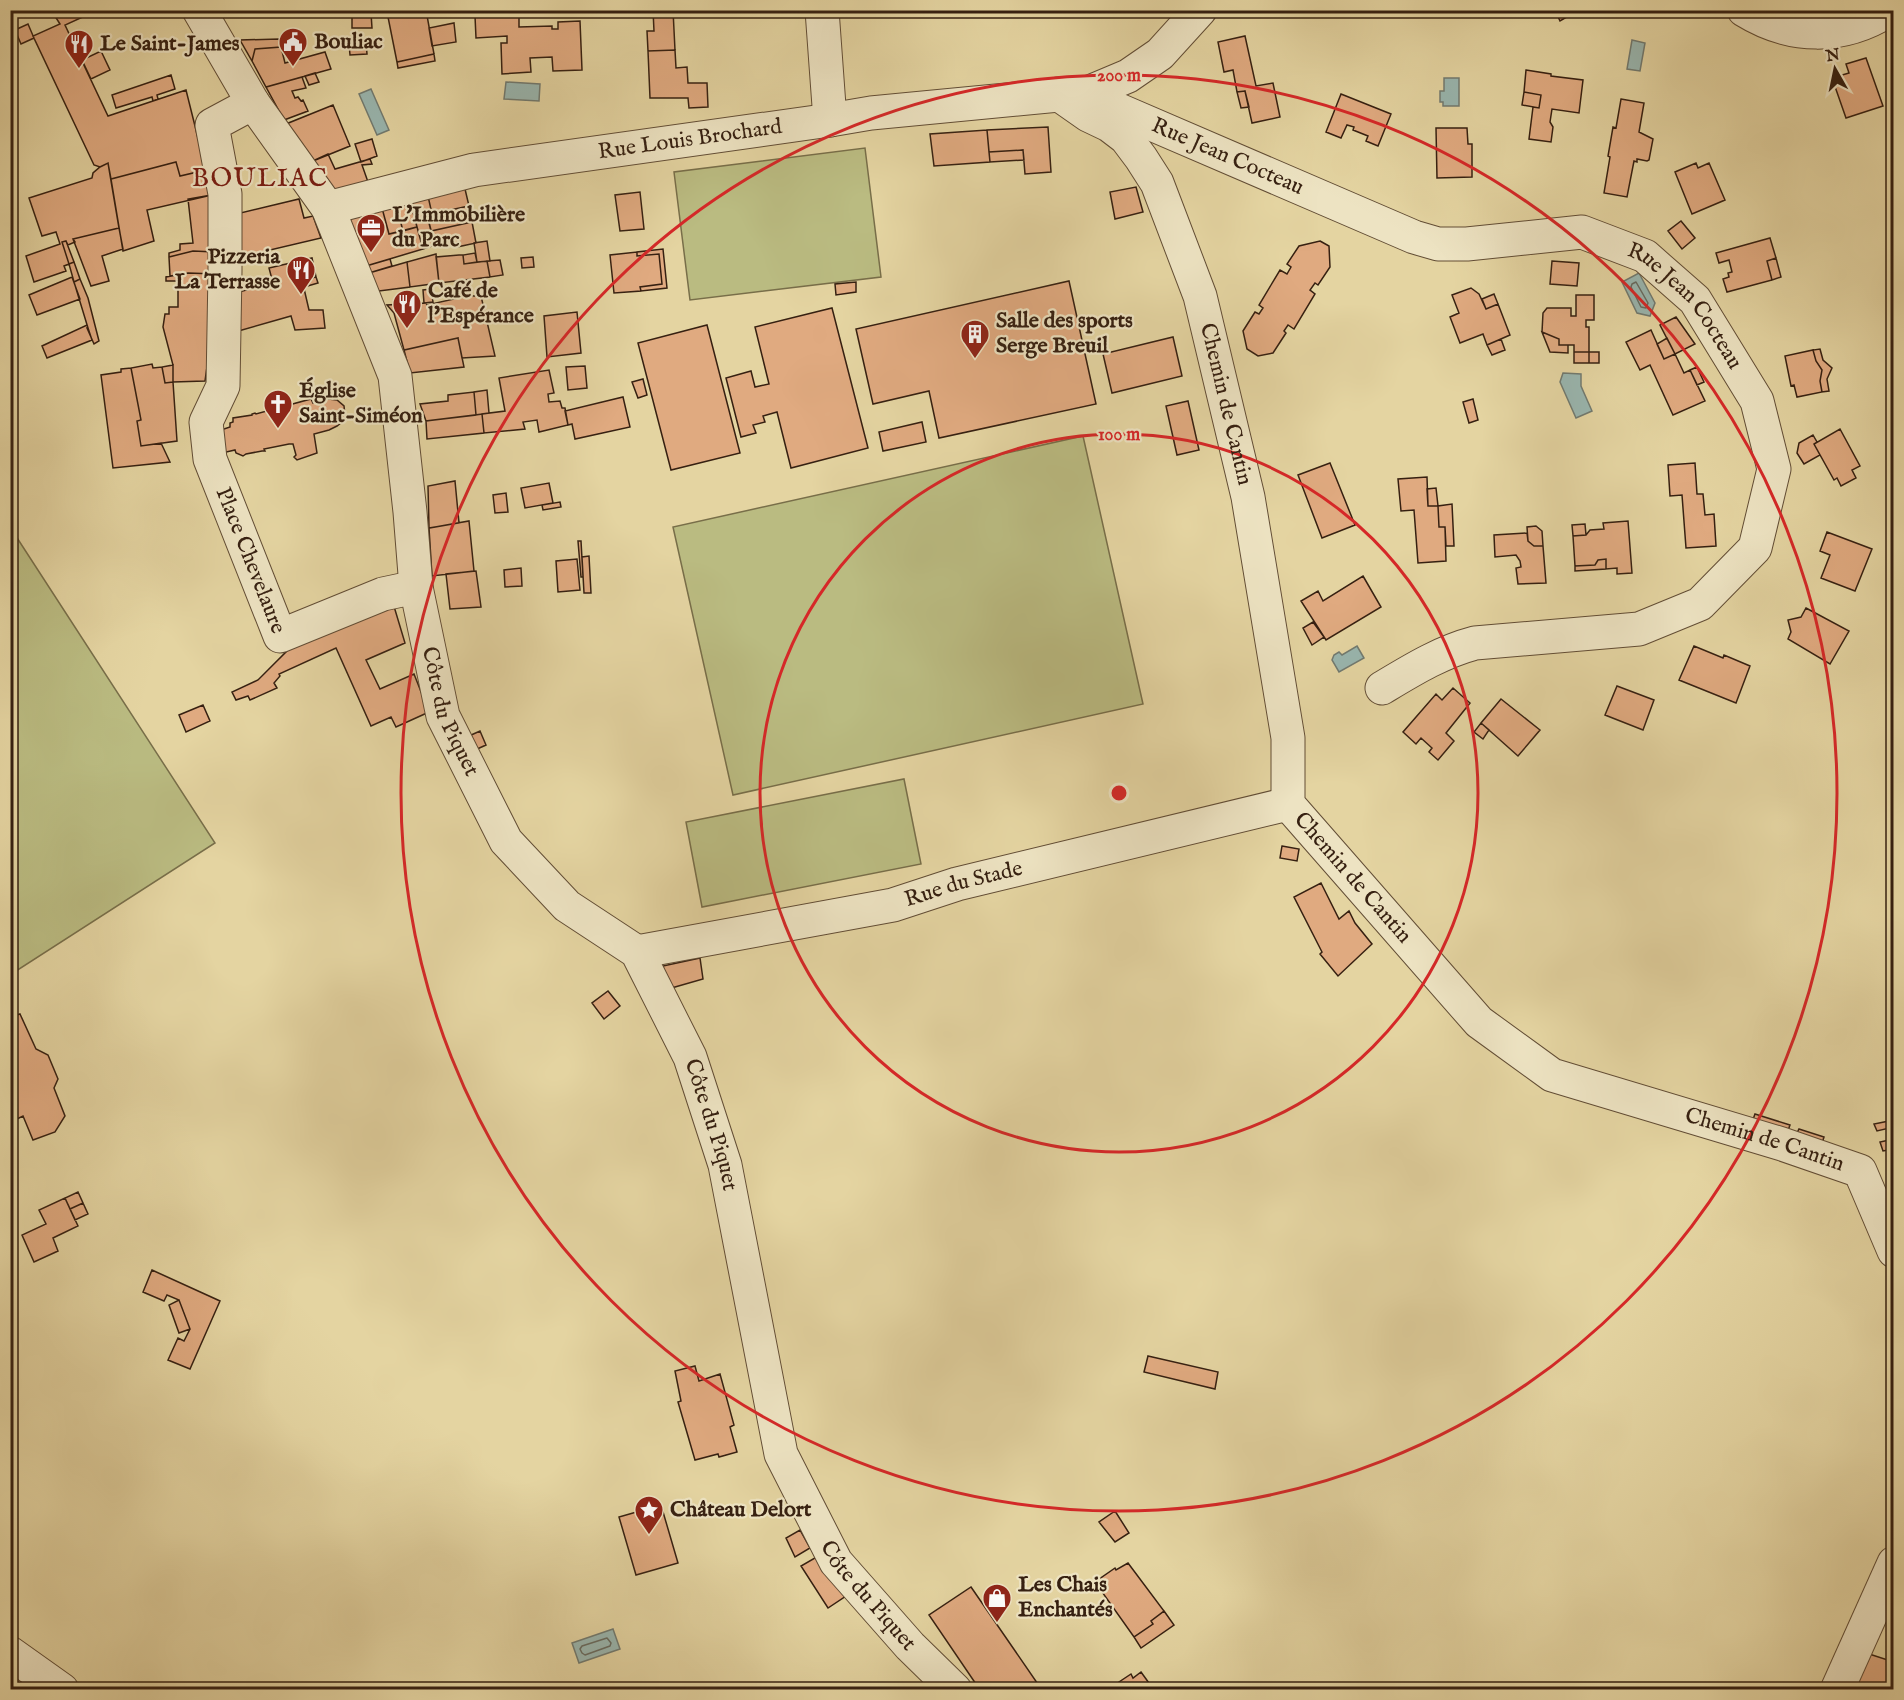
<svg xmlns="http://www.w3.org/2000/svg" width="1904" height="1700" font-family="'IM FELL English',serif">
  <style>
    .green { fill: #babb81; stroke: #786e49; stroke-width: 1.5 }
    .water { fill: #99b6af; stroke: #717a70; stroke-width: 1.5 }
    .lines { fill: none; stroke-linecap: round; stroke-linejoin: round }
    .shore { stroke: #686b60; stroke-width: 1.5 }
    .building { fill: #e0aa80; stroke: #362011; stroke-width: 1.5 }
    .minor-casing { stroke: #624d35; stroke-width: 35 }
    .minor { stroke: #ede3c2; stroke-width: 33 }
    .ring { fill: none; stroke: #d62828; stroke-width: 3 }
    .labels { text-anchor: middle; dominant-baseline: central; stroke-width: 4.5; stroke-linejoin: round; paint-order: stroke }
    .poi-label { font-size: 22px; font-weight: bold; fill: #362011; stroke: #ede3c2; text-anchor: start }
    .street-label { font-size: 22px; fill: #362011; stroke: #ede3c2 }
    .quarter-label { font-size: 26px; letter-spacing: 1.5px; fill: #7a1f14; stroke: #ede3c2 }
    .centre { fill: #d62828; stroke: #ede3c2; stroke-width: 3 }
    .ring-label { font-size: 18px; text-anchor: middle; font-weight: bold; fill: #d62828; stroke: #ede3c2; stroke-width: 4.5; stroke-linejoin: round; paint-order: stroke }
  </style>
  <rect width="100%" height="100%" fill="#e4d4a1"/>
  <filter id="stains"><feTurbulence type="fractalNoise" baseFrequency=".00333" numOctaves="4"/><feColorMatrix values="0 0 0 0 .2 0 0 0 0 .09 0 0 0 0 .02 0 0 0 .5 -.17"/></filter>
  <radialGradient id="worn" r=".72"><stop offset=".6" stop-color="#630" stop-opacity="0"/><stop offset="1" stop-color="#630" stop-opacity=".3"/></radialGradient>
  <!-- green -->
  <path class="green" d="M865,148L881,277L690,300L674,172Z
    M1083,436L1143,704L733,795L673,527Z
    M10,527L215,843L13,973H10Z
    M904,779L921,864L702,907L686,822Z"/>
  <!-- water -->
  <path class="water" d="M1632,40L1645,43L1640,71L1627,69Z
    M1444,78H1459V106H1443V102H1440V91H1444Z
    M506,82L540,84L539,101L504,99Z
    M371,89L389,130L377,135L359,94Z
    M1639,273L1655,303L1650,316L1637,313L1622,282Z
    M1563,373L1581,374V386L1592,411L1576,418L1560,382Z
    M1357,646L1364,658L1339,672L1332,660L1334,655L1339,652L1342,655Z
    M613,1629L620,1649L579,1663L572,1643Z"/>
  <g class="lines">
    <!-- shore -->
    <path class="shore" d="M1636,282L1648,303L1646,308L1641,307L1631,287L1632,284Z
      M607,1638L611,1643L610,1646L585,1655L582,1653L580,1649L582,1646Z"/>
  </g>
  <!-- building -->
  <path class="building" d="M59,10H98L65,25L108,116L186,90L206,170L180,176L176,162L111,179L108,163L100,167L94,165L33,36L60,24L53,13Z
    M344,10H371V13L345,15Z
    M393,10H426L434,54L397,62L387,12Z
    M653,10H673L675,50L648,51L647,31H654Z
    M1555,10H1579L1560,21Z
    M371,13L372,28H352V14Z
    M519,13V27L552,26V29H558V22L580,21L582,70L553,71L552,57L530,58L531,72L502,74L501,43H507V36L476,38L475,16Z
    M454,23L456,42L432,46L429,28Z
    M28,24L34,38L21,44L15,30Z
    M1245,36L1256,86L1273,83L1280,117L1252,123L1245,91L1237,92L1233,70L1224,72L1218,42Z
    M279,39L281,47L255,49L252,61L240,40Z
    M366,42L367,54L350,55L349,44Z
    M281,47L285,63L325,52L331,69L266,87L252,61L255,49Z
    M675,50L676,68L687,67L688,83H707L708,107L689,108L688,98H650L648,51Z
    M101,51L110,70L91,79L82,60Z
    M434,54L435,61L398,68L397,62Z
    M1866,58L1883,106L1846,118L1832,78L1849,73L1846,64Z
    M1526,70L1551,74V76L1583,80L1579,113L1552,109L1550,122L1553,127L1551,142L1529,139L1533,107L1539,108L1541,95L1524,92Z
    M315,73L319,82L309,85L305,76Z
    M171,75L175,89L157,95L158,99L153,101L152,97L116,108L112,95Z
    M302,77L306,88L292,91L295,98L298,97L301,101L303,100L308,111L284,120L266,87Z
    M1245,91L1249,107L1241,108L1237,92Z
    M1524,92L1541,95L1539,108L1522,105Z
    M1341,94L1391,114L1378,146L1366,141L1368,136L1353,130L1354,127L1347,125L1341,138L1326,132Z
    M1621,99L1644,103L1639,132L1653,139L1649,160L1647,161L1637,159V162L1634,161L1627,197L1604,193L1610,157L1608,156L1613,127L1616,128Z
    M333,105L350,146L308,163L286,124Z
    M1048,127L1051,172L1025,174L1023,150L989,152L987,130Z
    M1436,128H1467L1468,144H1472V177L1437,178Z
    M987,130L990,162L934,166L930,134Z
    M372,139L377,156L361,162L355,144Z
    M1023,150L1024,160L990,162L989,152Z
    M328,154L335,169L370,159L372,164L362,165L368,182L325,195L308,163Z
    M176,162L180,176L206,170L212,195L147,210L154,241L123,251L111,179Z
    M108,163L119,228L73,239L75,242L68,245L66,241L62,242L69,264L64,266L66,271L34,282L26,256L60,244L56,232L42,236L29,198L92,178L93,173L100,167Z
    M1696,163L1698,168L1709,163L1725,200L1692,214L1675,172Z
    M1136,187L1143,212L1115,219L1110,192Z
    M465,189L469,206L432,214L428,196Z
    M640,192L644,229L620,231L615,195Z
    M212,195L215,252L193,251L169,257V253L180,250V244L193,243L188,199Z
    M428,196L432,214L427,215L435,245L423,249L410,201Z
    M299,199L304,218L313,216L321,238L232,259L236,214Z
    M410,201L417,227L403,231L396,204Z
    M396,204L403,231L389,234L382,208Z
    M469,206L472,222L431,231L427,215Z
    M382,208L389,234L417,227L423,249L366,266L347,217Z
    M1681,221L1695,238L1682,249L1668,231Z
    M472,222L476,243L457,247V243L435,245L431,231Z
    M119,228L123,249L102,256L109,281L91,286L73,239Z
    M1770,238L1776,258L1767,261L1772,280L1727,292L1723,279L1729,277L1728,273L1732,272L1729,260L1719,263L1716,253Z
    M66,241L74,262L69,264L62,242Z
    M487,241L490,261L477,262L474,243Z
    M1320,241L1329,246L1330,267L1318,285L1315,283L1310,290L1315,294L1294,329L1288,325L1284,331L1286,333L1273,353L1258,356L1247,349L1243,331L1255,312L1259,314L1263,308L1259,305L1280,270L1287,274L1291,267L1287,264L1299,246Z
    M663,249L667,288L641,291L640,287L662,284L659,254L637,256V252Z
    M193,251L215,252V274L188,273L170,276L169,257Z
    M637,252V256L659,254L662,284L640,287L641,291L614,293L610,255Z
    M475,253L477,262L464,264L463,255Z
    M436,254L439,283L410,287L407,262Z
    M459,255H463L464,264L487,261L490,277L439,283L436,257Z
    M533,257L534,267L522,268L521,258Z
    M312,258L316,277L302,280L309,310H323L325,328L295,330L291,316L235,332V293L273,283L269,268Z
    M1776,258L1781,277L1772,280L1767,261Z
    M390,259L392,266L369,273L366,266Z
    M500,260L503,275L490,277L487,261Z
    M1552,261L1579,263L1577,286L1550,284Z
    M74,262L80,279L74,282L69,264Z
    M407,262L410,287L379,291L369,273Z
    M188,273L215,274L214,316L205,381L173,382V365L163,327L165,314H169V307H178V281H166V277Z
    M72,277L80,299L37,315L29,295Z
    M316,277L318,283L304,287L302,280Z
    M80,279L88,298L99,341L94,344L87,328H88L74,282Z
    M1069,281L1096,404L939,438L929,391L873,404L856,329Z
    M856,282V292L836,295L835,284Z
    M1471,288L1479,294L1486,309L1498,304L1510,335L1487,345L1483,334L1460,343L1450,317L1459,313L1452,295Z
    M431,289L433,302L424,303L423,290Z
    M1494,294L1498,304L1486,309L1482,299Z
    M472,295L473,296H481L495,356L462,358L458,338L404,350L394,313L387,305L426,303L427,305Z
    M1576,295H1594V320H1586V327H1589V352H1574V345H1559V339L1542,332L1543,313L1547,308H1571V316H1576Z
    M832,308L868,448L791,468L777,412L763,416L765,422L753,425L756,433L741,437L726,378L751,371L755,387L769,384L755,327Z
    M577,312L581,353L547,357L544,316Z
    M1676,317L1695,344L1675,354L1660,325Z
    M87,325L92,340L47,358L42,346Z
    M707,325L740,453L671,470L638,343Z
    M1651,330L1664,359L1675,354L1684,373L1690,370L1705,401L1673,415L1650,365L1640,370L1626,342Z
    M1542,332L1559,339V345H1568V353L1550,352Z
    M1173,337L1182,376L1112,393L1103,354Z
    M458,338L464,367L410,373L404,350Z
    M1667,338L1675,354L1664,359L1657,344Z
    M1501,339L1505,350L1492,355L1487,345Z
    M1820,349L1823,360L1832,368L1827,379L1829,391L1822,392L1820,381L1822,370L1816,361L1813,350Z
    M1813,350L1816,361L1822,370L1820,381L1822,392L1797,397L1794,385L1791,386L1785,356Z
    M1574,352H1589V363H1574Z
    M1589,352H1599V363H1589Z
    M152,364L153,368L162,367L165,383L173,382L177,441L141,446L137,421L141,420L131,368Z
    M173,365V382L165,383L162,367Z
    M585,366L587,388L568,390L566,367Z
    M1697,367L1704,382L1697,385L1690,370Z
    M131,368L141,420L137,421L141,446L161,443L170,462L113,468L101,375L121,372V369Z
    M549,370L554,393L548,394L549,402L560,401L562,408H565L568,425L539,432L537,420L523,422L525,429L484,433L482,414L505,411L499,378Z
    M643,379L647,395L638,398L632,382Z
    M487,390L489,413L476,415L474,392Z
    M474,392L476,415L426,421L420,404L448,401V395Z
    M623,397L630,427L575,439L572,424L568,425L565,411Z
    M311,399L313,403L328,399L337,400L344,406L345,415H346L342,422L337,426L329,430L314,434L317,453L297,460L294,457L296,455L293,444H289L264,449L265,451H262L246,454L243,456L236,453L235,450L226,452V454L223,455L221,430L230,427V423L233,422V418L252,415V414L255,413L256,414Z
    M1473,399L1478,420L1469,423L1463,402Z
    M1188,401L1199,450L1177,455L1166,406Z
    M482,414L484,433L427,439L426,421Z
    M922,422L926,442L883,451L879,432Z
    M1840,429L1860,466L1852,470L1856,478L1841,486L1837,478L1834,480L1814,444Z
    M1813,435L1817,442L1814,444L1820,455L1804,464L1797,453L1799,443Z
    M1330,463L1355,525L1322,538L1298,475Z
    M1695,463L1697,494H1703L1705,515L1714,514L1716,546L1686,548L1682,495L1670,496L1668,465Z
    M1427,477L1428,506H1438L1439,527H1445L1446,561L1418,563L1414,510L1401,511L1398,479Z
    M455,481L459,523L429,528L428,486Z
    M549,483L553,503L525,508L521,488Z
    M1436,488L1438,506H1428L1427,489Z
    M506,493L508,512L495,513L493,495Z
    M560,502L561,507L543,510L542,505Z
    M1452,504L1454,546H1446L1445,527H1439L1438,506Z
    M469,521L474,571L432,576L429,528Z
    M1628,521L1632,573L1617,574V568L1606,569V559L1598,560L1595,565L1575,566L1573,536L1586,535L1590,530L1604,529L1603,523Z
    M1585,524L1586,535L1573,536L1572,525Z
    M1536,526L1542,531L1543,546H1534L1528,541L1527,527Z
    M1827,532L1872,549L1855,591L1821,578L1830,555L1820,551Z
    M1527,533L1528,541L1534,546H1543L1546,583L1518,584L1516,568L1521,567L1520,561L1516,555L1495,557L1494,535Z
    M578,541H581L583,577H581Z
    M589,556L591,593H584L582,557Z
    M577,559L580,590L558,592L556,561Z
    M1606,559V569L1575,571V566L1595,565L1598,560Z
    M521,568L522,586L505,587L504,570Z
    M476,571L481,607L450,609L446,574Z
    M1363,576L1381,607L1326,640L1301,601L1318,591L1323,601Z
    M393,603L405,643L366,660L380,689L414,674L429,712L396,727L391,717L371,726L336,648L279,674L280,676L274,683L277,688L250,700L248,696L236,700L232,692L258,680L288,650Z
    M1806,608L1849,631L1830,664L1788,639L1791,632L1788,620L1801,617Z
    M1313,622L1324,637L1312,645L1303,628Z
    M1694,646L1723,658L1724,655L1750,666L1736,703L1679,680Z
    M1617,686L1654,700L1643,730L1605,715Z
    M1453,688L1470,703L1446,733L1454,741L1438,760L1429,752L1432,748L1421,738L1416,744L1403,732L1436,694L1442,700Z
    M1501,699L1540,730L1518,756L1481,723Z
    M203,705L210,721L186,732L179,715Z
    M1481,723L1489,730L1483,739L1474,732Z
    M480,731L486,745L475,750L469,736Z
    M1282,846L1299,849L1297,861L1280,858Z
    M1321,883L1339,919L1349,911L1355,923L1372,944L1338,976L1320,954L1322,952L1294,897Z
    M700,958L703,979L668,989L663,966Z
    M608,991L620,1006L604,1019L592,1003Z
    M20,1014L36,1049L48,1055L58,1079L54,1088L65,1116L55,1132L33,1140L23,1116L15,1120L10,1108V1105L15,1104L10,1092V1087L14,1086L10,1076V1017Z
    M1755,1114L1790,1125L1786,1136L1751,1125Z
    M1894,1120V1127L1877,1131L1874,1124Z
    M1799,1129L1824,1137L1818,1156L1791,1145Z
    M1894,1139V1149L1883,1151L1880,1142Z
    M78,1192L83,1203L70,1209L65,1198Z
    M65,1198L78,1226L53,1238L58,1251L34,1262L22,1235L46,1224L39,1210Z
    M83,1203L88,1214L75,1220L70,1209Z
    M152,1270L220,1301L190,1369L168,1360L178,1338L184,1341L190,1329L179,1300L167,1295L164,1301L143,1292Z
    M179,1300L190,1329L179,1333L169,1305Z
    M1148,1356L1218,1372L1215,1389L1144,1372Z
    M695,1366L699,1381L720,1374L734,1425L730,1427L737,1452L719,1457L718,1454L695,1460L678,1402L681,1401L675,1371Z
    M661,1505L678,1563L636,1575L619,1517Z
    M1115,1511L1129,1533L1115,1542L1099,1522Z
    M800,1530L810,1548L795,1557L786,1538Z
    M820,1555L846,1596L828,1608L801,1566Z
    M1128,1563L1164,1611L1151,1621L1153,1624L1134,1637L1095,1582L1115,1568L1116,1570Z
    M971,1587L1042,1690H997L993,1684L986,1690H980L929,1615Z
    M1164,1611L1174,1625L1141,1648L1134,1637L1153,1624L1151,1621Z
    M1863,1652L1894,1662V1680L1890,1690H1849Z
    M1141,1672L1154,1690H1107L1131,1674L1133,1678Z"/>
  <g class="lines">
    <!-- minor casing -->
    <g class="minor-casing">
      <g id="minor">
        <path id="s1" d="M199,10L253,103L328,208L395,376L410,512L416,587L443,716L506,841L567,906L637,952L690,1057L725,1165L781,1454L836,1562L910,1646L955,1690"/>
        <path d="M822,10L830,120"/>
        <path d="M1744,10C1791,39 1842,40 1889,10"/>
        <path id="s2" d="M1058,94L1088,115L1109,125L1126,138L1141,158L1157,183L1200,296L1248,497L1288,738V804L1479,1022L1552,1075L1782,1144L1860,1171L1894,1251"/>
        <path id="s3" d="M1098,101L1414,237L1438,244H1467L1582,232L1645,256L1695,300L1757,401L1774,469L1755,548L1700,604L1639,629L1475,643C1441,652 1412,670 1382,688"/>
        <path id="s4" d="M253,103L212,125L225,194V271L223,386L206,422L210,459L280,636L383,594L416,587"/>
        <path id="s5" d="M328,208L474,170L830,120L871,113L1090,92L1128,76L1160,54L1200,10"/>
        <path id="s6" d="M637,952L893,905L957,884L1288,804"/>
        <path d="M10,1653L62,1690"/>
        <path d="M1837,1690L1894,1563"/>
      </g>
    </g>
    <!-- minor -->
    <use href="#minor" class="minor"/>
  </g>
  <!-- distance rings -->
  <g class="ring">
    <circle cx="1119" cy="793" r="359"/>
    <circle cx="1119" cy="793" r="718"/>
  </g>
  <!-- icons -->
  <defs>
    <g id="civic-pin" transform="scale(1.5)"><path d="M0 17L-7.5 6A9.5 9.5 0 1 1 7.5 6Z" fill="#8f2418" stroke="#ede3c2"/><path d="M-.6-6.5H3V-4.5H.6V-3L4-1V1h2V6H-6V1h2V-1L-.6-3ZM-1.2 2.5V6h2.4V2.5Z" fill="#fff"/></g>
    <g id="restaurant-pin" transform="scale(1.5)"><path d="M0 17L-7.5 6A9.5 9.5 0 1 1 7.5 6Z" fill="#8f2418" stroke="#ede3c2"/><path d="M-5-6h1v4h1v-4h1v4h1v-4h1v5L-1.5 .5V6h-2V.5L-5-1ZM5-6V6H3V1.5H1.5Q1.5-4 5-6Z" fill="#fff"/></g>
    <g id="office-pin" transform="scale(1.5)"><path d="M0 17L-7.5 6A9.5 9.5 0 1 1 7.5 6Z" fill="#8f2418" stroke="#ede3c2"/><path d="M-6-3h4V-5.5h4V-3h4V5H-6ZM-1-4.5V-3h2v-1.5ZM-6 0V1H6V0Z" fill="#fff"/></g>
    <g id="building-pin" transform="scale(1.5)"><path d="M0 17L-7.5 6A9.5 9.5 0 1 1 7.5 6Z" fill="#8f2418" stroke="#ede3c2"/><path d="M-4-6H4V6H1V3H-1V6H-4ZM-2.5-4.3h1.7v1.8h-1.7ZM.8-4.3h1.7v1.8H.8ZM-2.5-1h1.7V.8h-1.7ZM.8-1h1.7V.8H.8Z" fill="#fff"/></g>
    <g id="church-pin" transform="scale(1.5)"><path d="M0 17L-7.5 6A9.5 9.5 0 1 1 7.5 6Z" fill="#8f2418" stroke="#ede3c2"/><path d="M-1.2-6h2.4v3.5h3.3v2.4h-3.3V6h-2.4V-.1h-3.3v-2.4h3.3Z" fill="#fff"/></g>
    <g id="sight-pin" transform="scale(1.5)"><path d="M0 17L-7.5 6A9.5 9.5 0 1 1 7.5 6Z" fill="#8f2418" stroke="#ede3c2"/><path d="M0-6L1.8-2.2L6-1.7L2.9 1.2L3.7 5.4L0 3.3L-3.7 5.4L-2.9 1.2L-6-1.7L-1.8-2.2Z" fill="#fff"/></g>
    <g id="shop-pin" transform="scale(1.5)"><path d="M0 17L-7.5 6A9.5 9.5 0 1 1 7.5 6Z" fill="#8f2418" stroke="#ede3c2"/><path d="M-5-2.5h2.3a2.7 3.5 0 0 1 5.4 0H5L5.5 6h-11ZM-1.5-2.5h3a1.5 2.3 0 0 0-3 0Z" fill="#fff"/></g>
  </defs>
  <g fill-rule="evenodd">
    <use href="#civic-pin" x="293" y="42"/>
    <use href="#restaurant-pin" x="79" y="44"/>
    <use href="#office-pin" x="371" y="228"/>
    <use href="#restaurant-pin" x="301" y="270"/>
    <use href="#restaurant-pin" x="407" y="304"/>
    <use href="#building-pin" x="975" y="334"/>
    <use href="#church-pin" x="278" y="404"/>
    <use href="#sight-pin" x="649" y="1510"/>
    <use href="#shop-pin" x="997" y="1598"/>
  </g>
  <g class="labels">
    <!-- poi labels -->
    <g class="poi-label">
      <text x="314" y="42">Bouliac</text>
      <text x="100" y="44">Le Saint-James</text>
      <text x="392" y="215">L'Immobilière<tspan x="392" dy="25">du Parc</tspan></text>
      <text x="280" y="257" text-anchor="end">Pizzeria<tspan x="280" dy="25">La Terrasse</tspan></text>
      <text x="428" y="291">Café de<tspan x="428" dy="25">l'Espérance</tspan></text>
      <text x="996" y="321">Salle des sports<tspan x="996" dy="25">Serge Breuil</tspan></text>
      <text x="299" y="391">Église<tspan x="299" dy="25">Saint-Siméon</tspan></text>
      <text x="670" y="1510">Château Delort</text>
      <text x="1018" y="1585">Les Chais<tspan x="1018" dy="25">Enchantés</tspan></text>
    </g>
    <!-- street labels -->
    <g class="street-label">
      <text stroke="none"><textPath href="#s5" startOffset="369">Rue Louis Brochard</textPath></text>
      <text stroke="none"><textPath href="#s3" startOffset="141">Rue Jean Cocteau</textPath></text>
      <text stroke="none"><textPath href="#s3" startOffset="645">Rue Jean Cocteau</textPath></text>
      <text stroke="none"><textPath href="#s2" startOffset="368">Chemin de Cantin</textPath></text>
      <text stroke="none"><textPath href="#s4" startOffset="495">Place Chevelaure</textPath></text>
      <text stroke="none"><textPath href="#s1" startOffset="759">Côte du Piquet</textPath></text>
      <text stroke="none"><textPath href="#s2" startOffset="872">Chemin de Cantin</textPath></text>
      <text stroke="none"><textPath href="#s6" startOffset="334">Rue du Stade</textPath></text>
      <text stroke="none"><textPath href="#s1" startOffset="1263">Côte du Piquet</textPath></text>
      <text stroke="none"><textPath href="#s2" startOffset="1376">Chemin de Cantin</textPath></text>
      <text stroke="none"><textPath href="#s1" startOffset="1767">Côte du Piquet</textPath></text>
    </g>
    <!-- quarter labels -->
    <g class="quarter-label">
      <text x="260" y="178">BOULIAC</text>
    </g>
  </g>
  <circle cx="1119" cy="793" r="9" class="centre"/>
  <g class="ring-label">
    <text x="1119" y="81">200 m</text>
    <text x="1119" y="440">100 m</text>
  </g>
  <!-- margin -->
  <rect width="1904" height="1700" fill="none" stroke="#e4d4a1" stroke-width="36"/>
  <rect x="12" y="12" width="1880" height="1676" fill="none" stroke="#362011" stroke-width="3"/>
  <rect x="18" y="18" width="1868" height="1664" fill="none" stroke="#362011" stroke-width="1.5"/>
  <!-- north arrow -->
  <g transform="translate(1835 69) rotate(351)" stroke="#ede3c2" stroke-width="4.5" paint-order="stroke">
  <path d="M0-4.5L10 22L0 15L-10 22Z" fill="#362011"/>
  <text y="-9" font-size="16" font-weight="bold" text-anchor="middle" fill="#362011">N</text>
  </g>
  <rect width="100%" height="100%" filter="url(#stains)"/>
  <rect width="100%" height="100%" fill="url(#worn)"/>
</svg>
